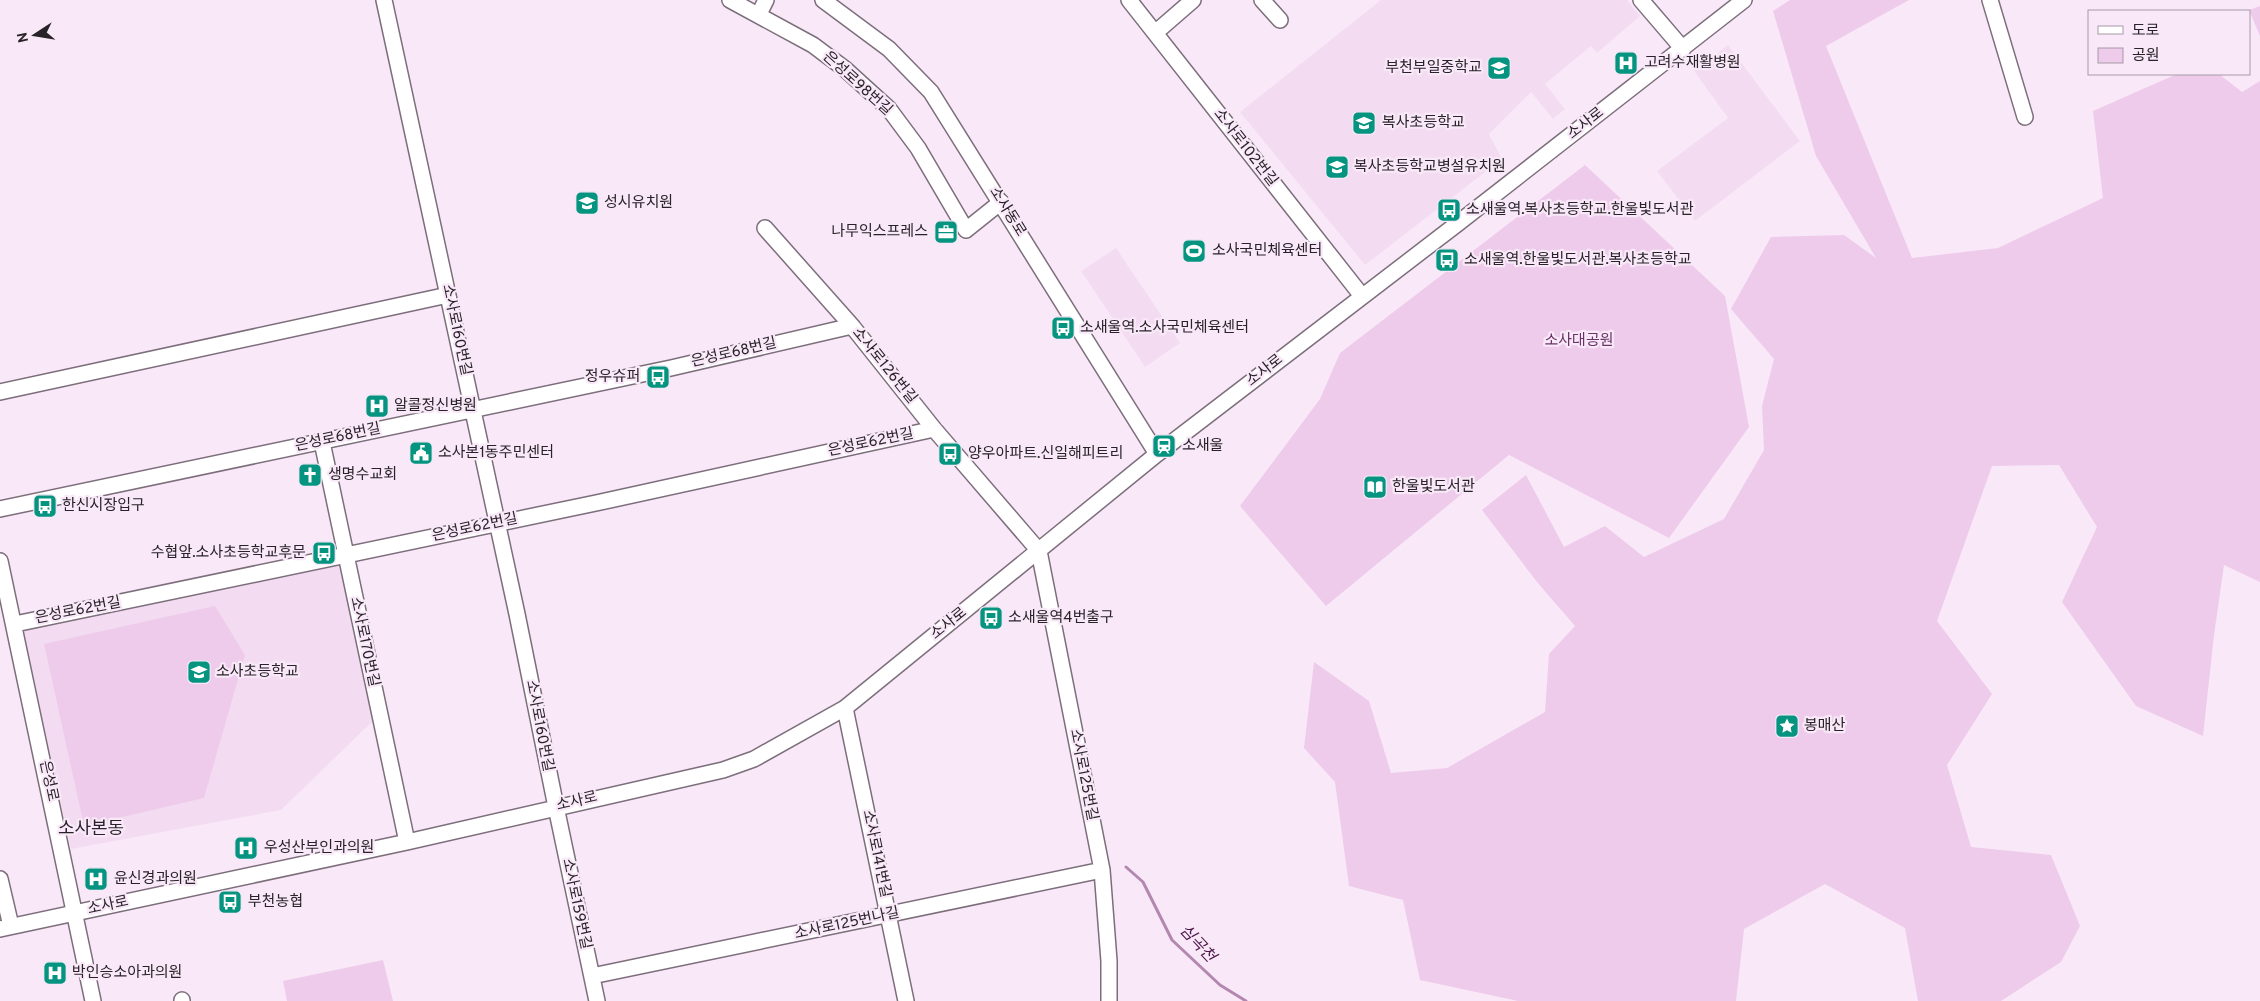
<svg xmlns="http://www.w3.org/2000/svg" width="2260" height="1001" font-family="Overpass,'Noto Sans KR',sans-serif">
  <style>
    .built { fill: #f3dcf1 }
    .green { fill: #eecbeb }
    .lines { fill: none; stroke-linecap: round; stroke-linejoin: round }
    .stream { stroke: #b387af; stroke-width: 3 }
    .minor-casing { stroke: #7d6e7c; stroke-width: 18 }
    .minor { stroke: #fff; stroke-width: 15 }
    .labels { text-anchor: middle; dominant-baseline: central; stroke-width: 4.5; stroke-linejoin: round; paint-order: stroke }
    .poi-label { font-size: 15px; fill: #292329; stroke: #f9e9f8; text-anchor: start }
    .street-label { font-size: 15px; fill: #292329; stroke: #f9e9f8 }
    .park-label { font-size: 15px; fill: #6a3367; stroke: #f9e9f8 }
    .water-label { font-size: 16px; font-style: italic; fill: #4c164a; stroke: #f9e9f8 }
    .quarter-label { font-size: 18px; fill: #292329; stroke: #f9e9f8 }
  </style>
  <rect width="100%" height="100%" fill="#f9e9f8"/>
  <!-- built -->
  <path class="built" d="M1381,0H1627L1640,16L1597,53L1591,46L1545,84L1565,109L1553,119L1531,92L1489,134L1502,159L1365,265L1240,112Z
    M1728,45L1800,141L1695,221L1657,171L1728,118L1694,71Z
    M1116,248L1180,343L1145,367L1081,271Z
    M343,559L377,717L281,810L71,849L21,627Z"/>
  <!-- green -->
  <path class="green" d="M1790,0H1909L1826,46L1912,258L1998,248L2103,198L2093,111L2177,74H2219L2242,92L2260,81V582L2224,565L2214,635L2203,736L2136,706L2062,602L2097,527L2059,465L1992,466L1937,621L1992,694L1947,765L1971,847L2051,855L2080,926L2061,962L2001,1001H1918L1905,928L1825,884L1744,929L1736,1001H1518L1420,980L1403,900L1349,886L1335,782L1304,748L1314,662L1369,701L1391,773L1447,768L1545,712L1549,654L1575,626L1537,582L1482,510L1526,475L1564,547L1605,526L1644,557L1724,519L1764,450L1762,406L1774,359L1731,309L1771,237L1844,235L1876,258L1816,156L1773,11Z
    M2260,6V36L2249,10Z
    M1585,165L1725,296L1749,427L1669,538L1509,455L1326,606L1240,506L1320,399L1340,353Z
    M215,606L245,655L204,798L84,826L44,644Z
    M383,960L393,1001H287L283,981Z"/>
  <g class="lines">
    <!-- stream -->
    <path class="stream" d="M1126,867L1143,882L1172,940L1220,985L1246,1001"/>
    <!-- minor casing -->
    <g class="minor-casing">
      <path id="minor" d="M384,0L517,614L556,807L597,1001
        M730,0L813,45L845,69L889,109L918,148L966,230L1001,202
        M823,0L889,49L931,92L1157,454
        M1129,0L1362,296
        M1262,0L1280,20
        M1641,0L1683,49
        M1990,0L2025,117
        M759,14L766,0
        M1155,33L1193,0
        M765,228L852,326L934,429L1039,551L1102,870L1109,961V1001
        M0,392L448,295
        M322,442L407,842
        M0,509L671,368L852,326
        M0,561L93,1001
        M15,624L596,503L934,429
        M845,708L906,1001
        M0,879L11,926
        M0,929L407,842L723,770L754,759L845,708L1157,454L1457,224L1744,0
        M592,976L1102,870
        M182,1000V1001"/>
    </g>
    <!-- minor -->
    <use href="#minor" class="minor"/>
  </g>
  <!-- icons -->
  <defs>
    <g id="hospital-square" transform="scale(1.25)"><rect x="-9" y="-9" width="18" height="18" rx="4" fill="#059480" stroke="#f9e9f8"/><path d="M-5-5h3v3.5h4V-5h3V5h-3V1.5h-4V5h-3Z" fill="#fff"/></g>
    <g id="school-square" transform="scale(1.25)"><rect x="-9" y="-9" width="18" height="18" rx="4" fill="#059480" stroke="#f9e9f8"/><path d="M0-5L7-2L0 1L-7-2ZM-4 1L0 2.5L4 1V4Q0 6-4 4Z" fill="#fff"/></g>
    <g id="bus-square" transform="scale(1.25)"><rect x="-9" y="-9" width="18" height="18" rx="4" fill="#059480" stroke="#f9e9f8"/><path d="M-5-6H5V4H4V6H2V4H-2V6H-4V4H-5ZM-3.5-4V0h7V-4ZM-3.5 1.2v1.5H-2V1.2ZM2 1.2v1.5H3.5V1.2Z" fill="#fff"/></g>
    <g id="office-square" transform="scale(1.25)"><rect x="-9" y="-9" width="18" height="18" rx="4" fill="#059480" stroke="#f9e9f8"/><path d="M-6-3h4V-5.5h4V-3h4V5H-6ZM-1-4.5V-3h2v-1.5ZM-6 0V1H6V0Z" fill="#fff"/></g>
    <g id="stadium-square" transform="scale(1.25)"><rect x="-9" y="-9" width="18" height="18" rx="4" fill="#059480" stroke="#f9e9f8"/><path d="M0-5a6.5 5 0 1 0 0 10a6.5 5 0 1 0 0-10ZM-3.5-1.8h7v3.6h-7Z" fill="#fff"/></g>
    <g id="station-square" transform="scale(1.25)"><rect x="-9" y="-9" width="18" height="18" rx="4" fill="#059480" stroke="#f9e9f8"/><path d="M-3-6H3Q5-6 5-4V2Q5 4 3 4L4.5 6H3L1.5 4h-3L-3 6H-4.5L-3 4Q-5 4-5 2V-4Q-5-6-3-6ZM-3.5-4v3h7v-3ZM-3.5 1v1.5H-2V1ZM2 1v1.5H3.5V1Z" fill="#fff"/></g>
    <g id="civic-square" transform="scale(1.25)"><rect x="-9" y="-9" width="18" height="18" rx="4" fill="#059480" stroke="#f9e9f8"/><path d="M-.6-6.5H3V-4.5H.6V-3L4-1V1h2V6H-6V1h2V-1L-.6-3ZM-1.2 2.5V6h2.4V2.5Z" fill="#fff"/></g>
    <g id="church-square" transform="scale(1.25)"><rect x="-9" y="-9" width="18" height="18" rx="4" fill="#059480" stroke="#f9e9f8"/><path d="M-1.2-6h2.4v3.5h3.3v2.4h-3.3V6h-2.4V-.1h-3.3v-2.4h3.3Z" fill="#fff"/></g>
    <g id="library-square" transform="scale(1.25)"><rect x="-9" y="-9" width="18" height="18" rx="4" fill="#059480" stroke="#f9e9f8"/><path d="M-6-4Q-3-5.5-.7-3.5V5Q-3 3-6 4ZM6-4Q3-5.5 .7-3.5V5Q3 3 6 4Z" fill="#fff"/></g>
    <g id="sight-square" transform="scale(1.25)"><rect x="-9" y="-9" width="18" height="18" rx="4" fill="#059480" stroke="#f9e9f8"/><path d="M0-6L1.8-2.2L6-1.7L2.9 1.2L3.7 5.4L0 3.3L-3.7 5.4L-2.9 1.2L-6-1.7L-1.8-2.2Z" fill="#fff"/></g>
  </defs>
  <g fill-rule="evenodd">
    <use href="#hospital-square" x="1626" y="63"/>
    <use href="#school-square" x="1499" y="68"/>
    <use href="#school-square" x="1364" y="123"/>
    <use href="#school-square" x="1337" y="167"/>
    <use href="#school-square" x="587" y="203"/>
    <use href="#bus-square" x="1449" y="210"/>
    <use href="#office-square" x="946" y="232"/>
    <use href="#stadium-square" x="1194" y="251"/>
    <use href="#bus-square" x="1447" y="260"/>
    <use href="#bus-square" x="1063" y="328"/>
    <use href="#bus-square" x="658" y="377"/>
    <use href="#hospital-square" x="377" y="406"/>
    <use href="#station-square" x="1164" y="446"/>
    <use href="#civic-square" x="421" y="453"/>
    <use href="#bus-square" x="950" y="454"/>
    <use href="#church-square" x="310" y="475"/>
    <use href="#library-square" x="1375" y="487"/>
    <use href="#bus-square" x="45" y="506"/>
    <use href="#bus-square" x="324" y="553"/>
    <use href="#bus-square" x="991" y="618"/>
    <use href="#school-square" x="199" y="672"/>
    <use href="#sight-square" x="1787" y="726"/>
    <use href="#hospital-square" x="246" y="848"/>
    <use href="#hospital-square" x="96" y="879"/>
    <use href="#bus-square" x="230" y="902"/>
    <use href="#hospital-square" x="55" y="973"/>
  </g>
  <g class="labels">
    <!-- poi labels -->
    <g class="poi-label">
      <text x="1644" y="63">고려수재활병원</text>
      <text x="1482" y="68" text-anchor="end">부천부일중학교</text>
      <text x="1382" y="123">복사초등학교</text>
      <text x="1354" y="167">복사초등학교병설유치원</text>
      <text x="604" y="203">성시유치원</text>
      <text x="1466" y="210">소새울역.복사초등학교.한울빛도서관</text>
      <text x="928" y="232" text-anchor="end">나무익스프레스</text>
      <text x="1212" y="251">소사국민체육센터</text>
      <text x="1464" y="260">소새울역.한울빛도서관.복사초등학교</text>
      <text x="1080" y="328">소새울역.소사국민체육센터</text>
      <text x="640" y="377" text-anchor="end">정우슈퍼</text>
      <text x="394" y="406">알콜정신병원</text>
      <text x="1182" y="446">소새울</text>
      <text x="438" y="453">소사본1동주민센터</text>
      <text x="968" y="454">양우아파트.신일해피트리</text>
      <text x="328" y="475">생명수교회</text>
      <text x="1392" y="487">한울빛도서관</text>
      <text x="62" y="506">한신시장입구</text>
      <text x="306" y="553" text-anchor="end">수협앞.소사초등학교후문</text>
      <text x="1008" y="618">소새울역4번출구</text>
      <text x="216" y="672">소사초등학교</text>
      <text x="1804" y="726">봉매산</text>
      <text x="264" y="848">우성산부인과의원</text>
      <text x="114" y="879">윤신경과의원</text>
      <text x="248" y="902">부천농협</text>
      <text x="72" y="973">박인승소아과의원</text>
    </g>
    <!-- street labels -->
    <g class="street-label">
      <text transform="translate(857 84) rotate(42)">은성로98번길</text>
      <text transform="translate(1586 124) rotate(-38)">소사로</text>
      <text transform="translate(1245 148) rotate(52)">소사로102번길</text>
      <text transform="translate(1007 212) rotate(58)">소사동로</text>
      <text transform="translate(456 330) rotate(78)">소사로160번길</text>
      <text transform="translate(734 353) rotate(-13)">은성로68번길</text>
      <text transform="translate(884 366) rotate(51)">소사로126번길</text>
      <text transform="translate(1265 371) rotate(-38)">소사로</text>
      <text transform="translate(338 438) rotate(-12)">은성로68번길</text>
      <text transform="translate(871 443) rotate(-12)">은성로62번길</text>
      <text transform="translate(475 528) rotate(-12)">은성로62번길</text>
      <text transform="translate(78 611) rotate(-11)">은성로62번길</text>
      <text transform="translate(949 624) rotate(-39)">소사로</text>
      <text transform="translate(364 642) rotate(78)">소사로170번길</text>
      <text transform="translate(539 726) rotate(79)">소사로160번길</text>
      <text transform="translate(1083 775) rotate(79)">소사로125번길</text>
      <text transform="translate(48 781) rotate(78)">은성로</text>
      <text transform="translate(577 802) rotate(-13)">소사로</text>
      <text transform="translate(876 854) rotate(78)">소사로141번길</text>
      <text transform="translate(576 904) rotate(78)">소사로159번길</text>
      <text transform="translate(108 906) rotate(-12)">소사로</text>
      <text transform="translate(847 924) rotate(-12)">소사로125번나길</text>
    </g>
    <!-- park labels -->
    <g class="park-label">
      <text x="1579" y="341">소사대공원</text>
    </g>
    <!-- water labels -->
    <g class="water-label">
      <text transform="translate(1197 944) rotate(47)">심곡천</text>
    </g>
    <!-- quarter labels -->
    <g class="quarter-label">
      <text x="91" y="829">소사본동</text>
    </g>
  </g>
  <!-- legend -->
  <rect x="2088" y="10" width="162" height="65" fill="#f9e9f8" stroke="#a69aa5"/>
  <rect x="2098" y="26" width="25" height="8" fill="#ffffff" stroke="#a69aa5"/>
  <text x="2132" y="35" font-size="15" fill="#292329">도로</text>
  <rect x="2098" y="48" width="25" height="15" fill="#eecbeb" stroke="#a69aa5"/>
  <text x="2132" y="60" font-size="15" fill="#292329">공원</text>
  <!-- north arrow -->
  <g transform="translate(35 35) rotate(258)" stroke="#f9e9f8" stroke-width="4" paint-order="stroke">
  <path d="M0-4L9 19L0 12L-9 19Z" fill="#292329"/>
  <text y="-8" font-size="14" font-weight="bold" text-anchor="middle" fill="#292329">N</text>
  </g>
</svg>
